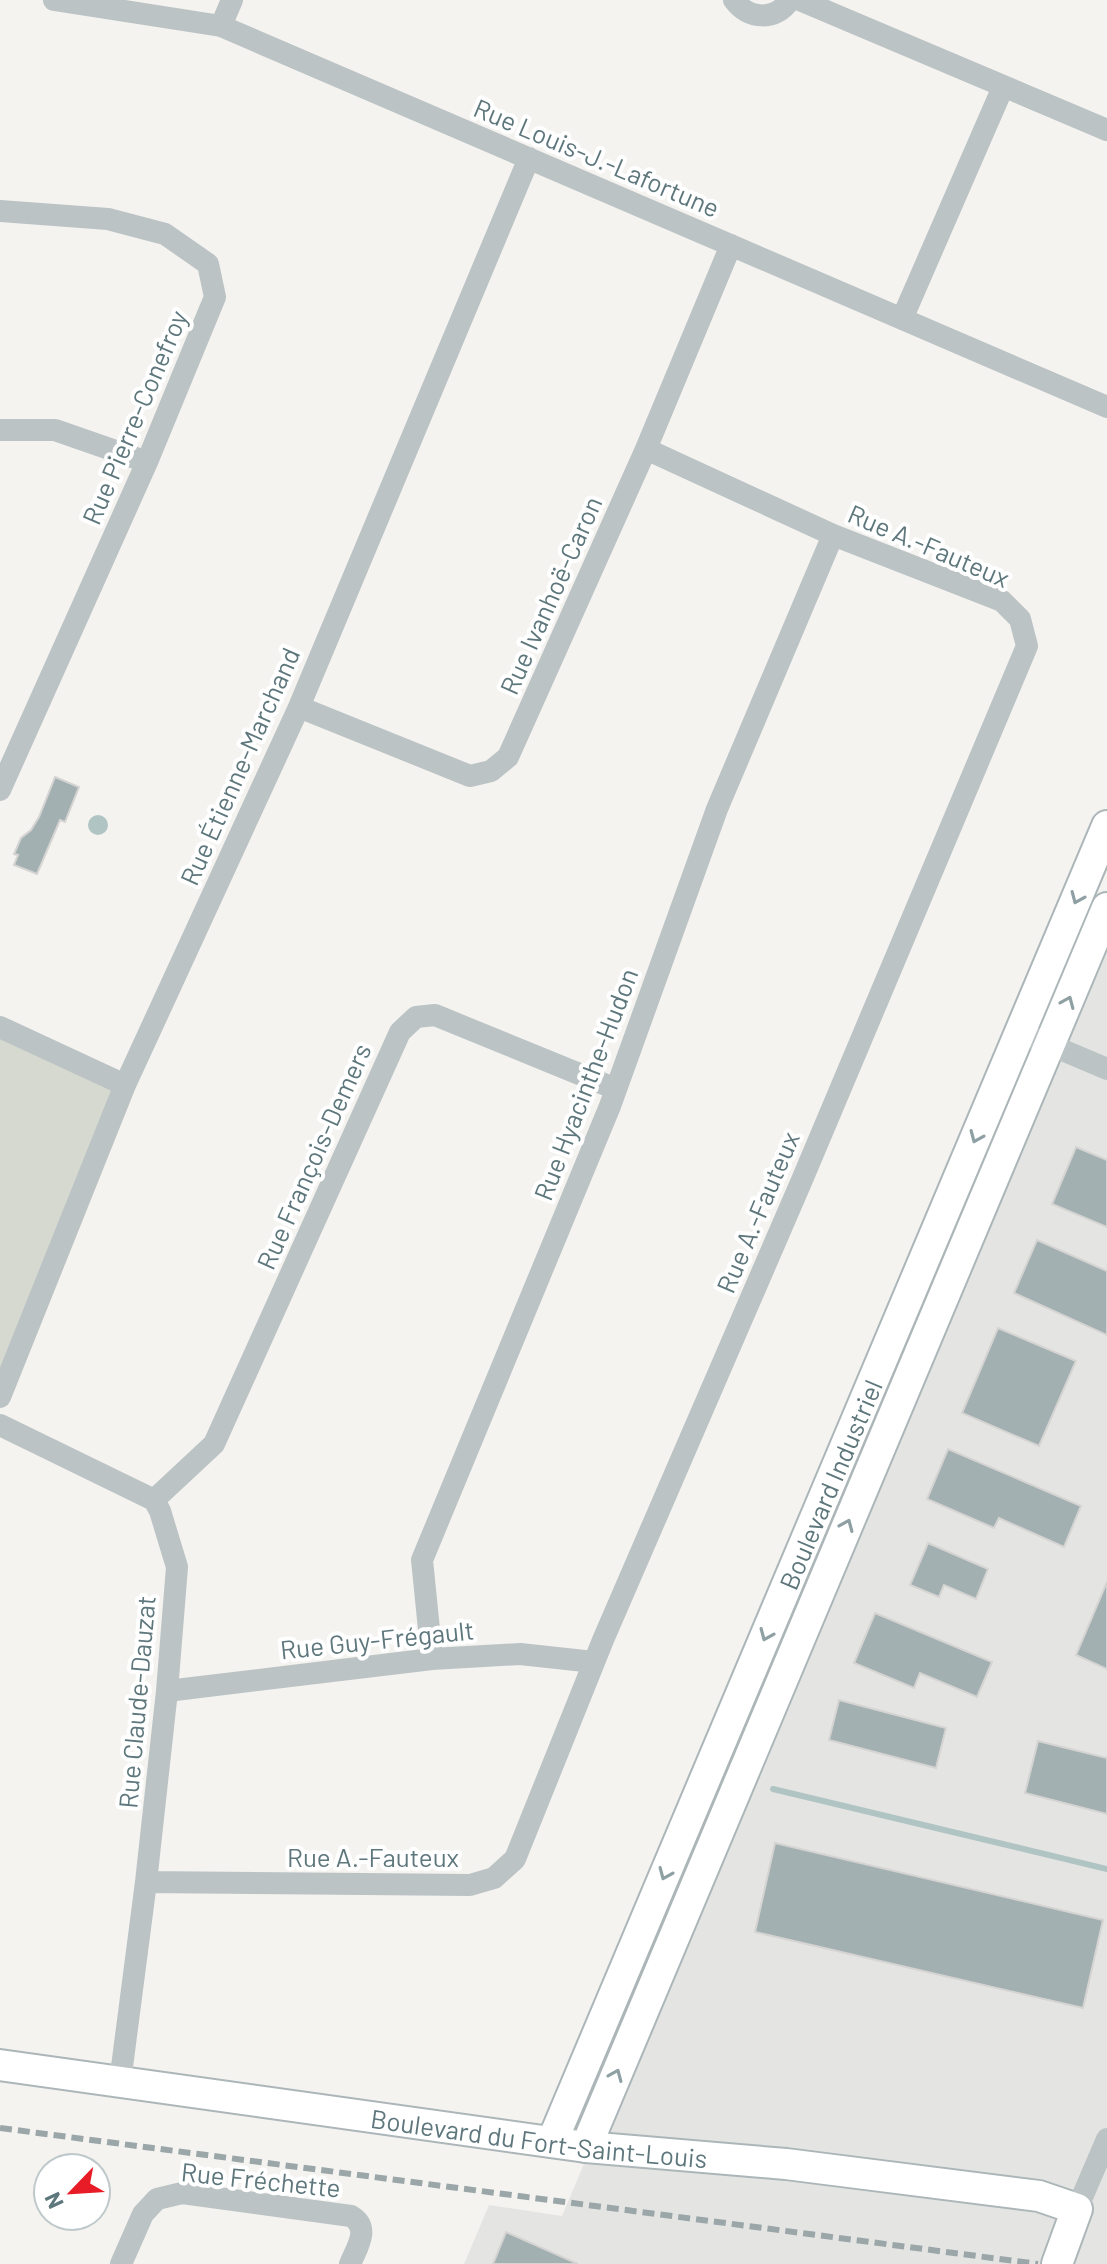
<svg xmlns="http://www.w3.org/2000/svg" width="1107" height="2264" font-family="Barlow,sans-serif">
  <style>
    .built { fill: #e4e5e3 }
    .green { fill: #d5d9cf }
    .water { fill: #b1c4c4 }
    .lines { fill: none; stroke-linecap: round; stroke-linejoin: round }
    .stream { stroke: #b1c4c4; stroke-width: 6 }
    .building { fill: #a3b0b2; stroke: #d5d4d3; stroke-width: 2 }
    .secondary-casing { stroke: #acb6b8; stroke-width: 34 }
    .street { stroke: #bcc3c5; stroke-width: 22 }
    .secondary { stroke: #fff; stroke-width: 30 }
    .rail { stroke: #9ba6a9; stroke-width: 6; stroke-dasharray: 12 6; stroke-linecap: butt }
    .oneway { stroke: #8ea0a3 }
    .labels { text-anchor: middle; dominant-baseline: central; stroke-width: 8; stroke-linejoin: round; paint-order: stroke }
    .street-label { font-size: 26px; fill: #5e777c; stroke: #fff }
  </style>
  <rect width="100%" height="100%" fill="#f4f3f0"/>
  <!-- built -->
  <path class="built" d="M1107,926V2264H464L489,2205L562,2216Z"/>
  <!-- green -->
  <path class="green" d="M0,1027L125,1085L0,1397Z"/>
  <!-- water -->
  <path class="water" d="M88 825a10 10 0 1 1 20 0a10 10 0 1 1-20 0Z"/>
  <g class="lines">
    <!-- stream -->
    <path class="stream" d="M773,1789L1107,1869"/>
  </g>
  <!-- building -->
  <path class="building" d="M55,777L79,787L65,822L60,820L37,874L14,865L18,855L14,854L21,838L31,830L39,817Z
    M1076,1147L1107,1160V1227L1052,1204Z
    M1037,1240L1107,1271V1335L1014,1293Z
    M998,1328L1076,1361L1039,1446L962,1413Z
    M948,1449L1081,1506L1064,1547L999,1518L994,1528L927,1499Z
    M928,1543L988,1569L976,1599L944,1585L939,1597L910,1585Z
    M1107,1582V1669L1076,1655Z
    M875,1613L992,1662L977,1697L920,1673L914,1688L854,1663Z
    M839,1700L946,1728L936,1768L829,1740Z
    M1038,1741L1107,1758V1814L1025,1793Z
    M775,1843L1103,1920L1083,2008L755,1932Z
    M506,2232L578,2264H493Z"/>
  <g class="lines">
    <!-- secondary casing -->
    <g class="secondary-casing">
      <g id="secondary">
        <path id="s1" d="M0,2065L586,2147L786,2164L1039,2196L1077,2209L1057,2264"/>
        <path id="s2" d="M552,2142L1107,826"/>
        <path d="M586,2147L1107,908"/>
      </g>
    </g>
    <!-- street -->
    <path class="street" d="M54,0L221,26L1107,407
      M734,0C749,20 775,21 790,0
      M800,0L1107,130
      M221,26L232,0
      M0,211L108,219L165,234L208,264L215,297L147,462L0,790
      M902,319L1003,87
      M0,430H55L147,462
      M299,707L470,776L491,771L508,757L646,449L731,245
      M0,1027L125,1085
      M1020,1032L1107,1069
      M0,1397L125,1085L299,707L529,158
      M0,1425L154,1500L160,1511L177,1567L167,1691L146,1882L120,2082
      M154,1500L214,1444L400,1032L416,1017L435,1015L616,1089
      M432,1659L422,1560L610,1106L717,809L833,535
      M167,1691L432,1659L520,1654L594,1662
      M146,1882L470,1885L494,1878L515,1859L603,1640L802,1180L1027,646L1020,619L1002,601L833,535L646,449
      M1077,2209L1107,2139
      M121,2264L143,2214L157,2199L182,2193L351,2216C371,2228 357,2247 350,2264"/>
    <!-- secondary -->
    <use href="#secondary" class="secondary"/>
    <!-- rail -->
    <path class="rail" d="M0,2128L1038,2264"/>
  </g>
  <!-- one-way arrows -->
  <defs><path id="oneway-chevron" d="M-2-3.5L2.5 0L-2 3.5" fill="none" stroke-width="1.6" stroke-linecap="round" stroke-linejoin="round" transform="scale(2)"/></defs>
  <g class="oneway">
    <use href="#oneway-chevron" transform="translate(1077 898) rotate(113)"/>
    <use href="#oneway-chevron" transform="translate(1068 1002) rotate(-67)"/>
    <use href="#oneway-chevron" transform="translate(976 1137) rotate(113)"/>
    <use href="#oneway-chevron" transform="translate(847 1525) rotate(-67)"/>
    <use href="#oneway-chevron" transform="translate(766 1635) rotate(113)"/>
    <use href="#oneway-chevron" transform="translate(665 1874) rotate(113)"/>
    <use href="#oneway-chevron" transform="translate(616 2075) rotate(-67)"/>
  </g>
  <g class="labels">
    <!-- street labels -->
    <g class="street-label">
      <text transform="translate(597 157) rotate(23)">Rue Louis-J.-Lafortune</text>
      <text transform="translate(134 417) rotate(-67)">Rue Pierre-Conefroy</text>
      <text transform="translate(929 545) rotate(23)">Rue A.-Fauteux</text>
      <text transform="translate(550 595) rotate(-66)">Rue Ivanhoë-Caron</text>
      <text transform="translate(239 766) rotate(-66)">Rue Étienne-Marchand</text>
      <text transform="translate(585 1084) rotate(-69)">Rue Hyacinthe-Hudon</text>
      <text transform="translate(313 1156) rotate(-66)">Rue François-Demers</text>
      <text transform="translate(757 1212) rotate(-67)">Rue A.-Fauteux</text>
      <text stroke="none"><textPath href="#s2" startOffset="714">Boulevard Industriel</textPath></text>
      <text transform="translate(377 1639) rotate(-6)">Rue Guy-Frégault</text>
      <text transform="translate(136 1702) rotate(-85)">Rue Claude-Dauzat</text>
      <text x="373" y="1856">Rue A.-Fauteux</text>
      <text stroke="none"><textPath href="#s1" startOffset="544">Boulevard du Fort-Saint-Louis</textPath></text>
      <text transform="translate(261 2179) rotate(6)">Rue Fréchette</text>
    </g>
  </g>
  <!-- north arrow -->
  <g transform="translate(72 2192) rotate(245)"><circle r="38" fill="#ffffff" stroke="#bfc9cb" stroke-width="2"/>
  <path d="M0-6L14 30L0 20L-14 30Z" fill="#e71c26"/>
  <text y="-12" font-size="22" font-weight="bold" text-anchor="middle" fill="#5e777c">N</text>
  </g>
</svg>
